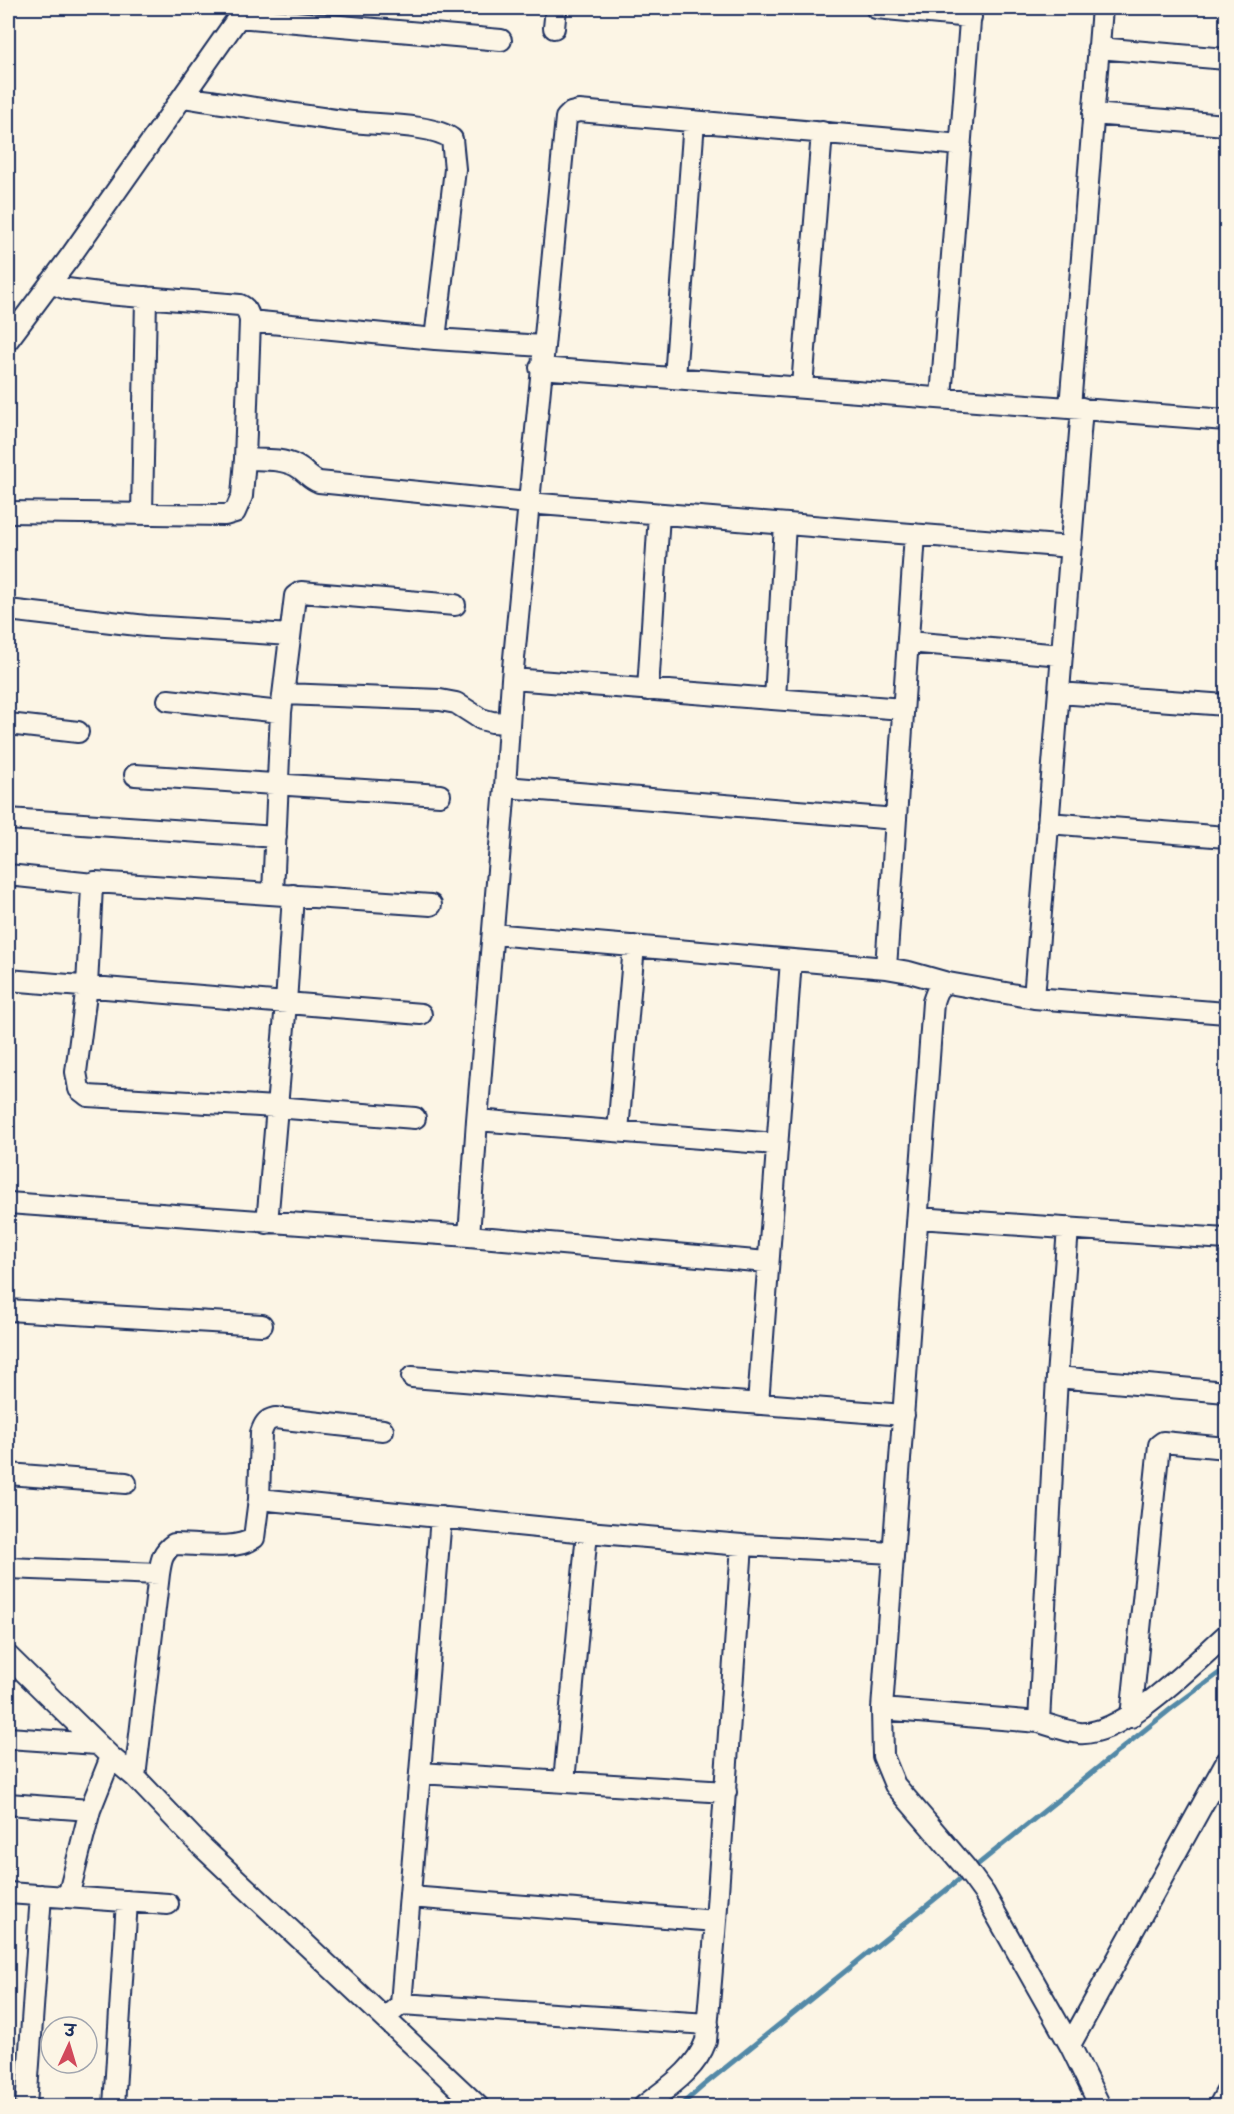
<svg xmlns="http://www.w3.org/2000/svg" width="1234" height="2114" font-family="Mali,'Playpen Sans Deva',sans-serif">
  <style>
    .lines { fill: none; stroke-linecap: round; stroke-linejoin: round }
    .stream { stroke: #5389a7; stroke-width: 5 }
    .minor-casing { stroke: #1b2f5e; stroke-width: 24 }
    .minor { stroke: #fcf5e5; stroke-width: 20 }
  </style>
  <rect width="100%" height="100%" fill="#fcf5e5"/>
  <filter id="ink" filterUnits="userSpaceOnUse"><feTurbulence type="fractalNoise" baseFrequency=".0167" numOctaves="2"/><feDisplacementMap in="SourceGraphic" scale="12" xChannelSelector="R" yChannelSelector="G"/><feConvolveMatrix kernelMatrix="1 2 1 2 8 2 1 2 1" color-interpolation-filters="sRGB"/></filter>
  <g filter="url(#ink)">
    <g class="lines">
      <!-- stream -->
      <path class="stream" d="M680,2106L704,2085L1172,1708L1226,1668"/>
      <!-- minor casing -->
      <g class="minor-casing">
        <path id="minor" d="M876,8L971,17
          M238,17L501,40
          M554,28L556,8
          M1098,48L1226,59
          M183,97C239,105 296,115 352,122C378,125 433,124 452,139L455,169L435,339
          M1093,114L1226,125
          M250,321L435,339L542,346
          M8,340L70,257L245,8
          M540,368L1226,420
          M675,378L694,121
          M802,387L822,132
          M941,398L971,8
          M1070,407L1102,8
          M245,459C262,460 281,458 296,466C306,471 308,478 319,482L528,503L1071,547
          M8,512L225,515L235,512L242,496L245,459L250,321C249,313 247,308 240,305L107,294L67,289L50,283
          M142,514L146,297
          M8,610L146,626L290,635
          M908,642L1062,655
          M512,679L903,709
          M648,690L659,514
          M1059,693L1226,705
          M284,694L440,700L456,703L481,719L492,722L508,723
          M775,699L785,524
          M168,700L281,712
          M8,724L78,732
          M135,775L440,795
          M505,787L896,819
          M8,819L276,837
          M1048,823L1226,837
          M8,875L93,884
          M273,893L281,712L295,596L301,592L455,605
          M493,934L886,968L909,972L948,983
          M886,968L915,534
          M8,980L421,1014
          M1034,998L1082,408
          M415,1118L275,1107L88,1096L79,1089L76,1072L87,986L92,886L95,882L431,905
          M477,1120L776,1144
          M618,1131L634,946
          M8,1203L469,1236L767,1262
          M918,1218L1226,1239
          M267,1223L286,1003L293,895
          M469,1236L477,1120L505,787L512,679L566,118L571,113L579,111L961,145
          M8,1310L262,1325
          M412,1377L904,1415
          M1057,1377L1226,1392
          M758,1404L791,960
          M8,1474L126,1483
          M259,1499L587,1532L742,1545L893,1553
          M8,1568L159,1574
          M8,1656L111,1757L135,1777L198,1843L478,2106
          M882,1709L1039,1722L1057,1377L1068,1228
          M1131,1717L1159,1445L1163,1442L1226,1448
          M1039,1722C1052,1726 1066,1731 1079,1733C1123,1737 1194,1663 1226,1635
          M8,1738L97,1744
          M420,1773L726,1792
          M135,1777L159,1574C161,1561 162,1552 174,1544C196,1544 236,1551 254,1538L259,1499L261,1433C264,1424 266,1420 275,1418L383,1430
          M564,1782L587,1532
          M8,1804L90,1810
          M8,1893L168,1904
          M68,1897L90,1810L111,1757
          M410,1897L716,1921
          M401,2004L708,2024
          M385,2018L401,2004L441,1517
          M1070,2045L1226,1762
          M26,2106L41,1895
          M114,2106L127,1901
          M644,2106C668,2087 695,2071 706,2041L716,1921L742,1545
          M1100,2106L1070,2045L984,1893L965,1867L895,1785L883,1756L882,1709L933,1002C936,992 938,986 948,983L1034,998L1226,1013
          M1219,2106L1226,2093"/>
      </g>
      <!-- minor -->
      <use href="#minor" class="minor"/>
    </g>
  </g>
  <!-- margin -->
  <rect width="1234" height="2114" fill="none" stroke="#fcf5e5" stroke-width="30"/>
  <rect x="15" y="15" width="1204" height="2084" fill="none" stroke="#1b2f5e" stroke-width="2" filter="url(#ink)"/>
  <!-- north arrow -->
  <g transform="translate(69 2045) rotate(4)"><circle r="28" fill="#fcf5e5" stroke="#a2a6af" stroke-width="1.5"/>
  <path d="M0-4.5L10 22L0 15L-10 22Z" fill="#d1495b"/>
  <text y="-9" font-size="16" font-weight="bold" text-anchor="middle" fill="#1b2f5e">उ</text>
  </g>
</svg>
